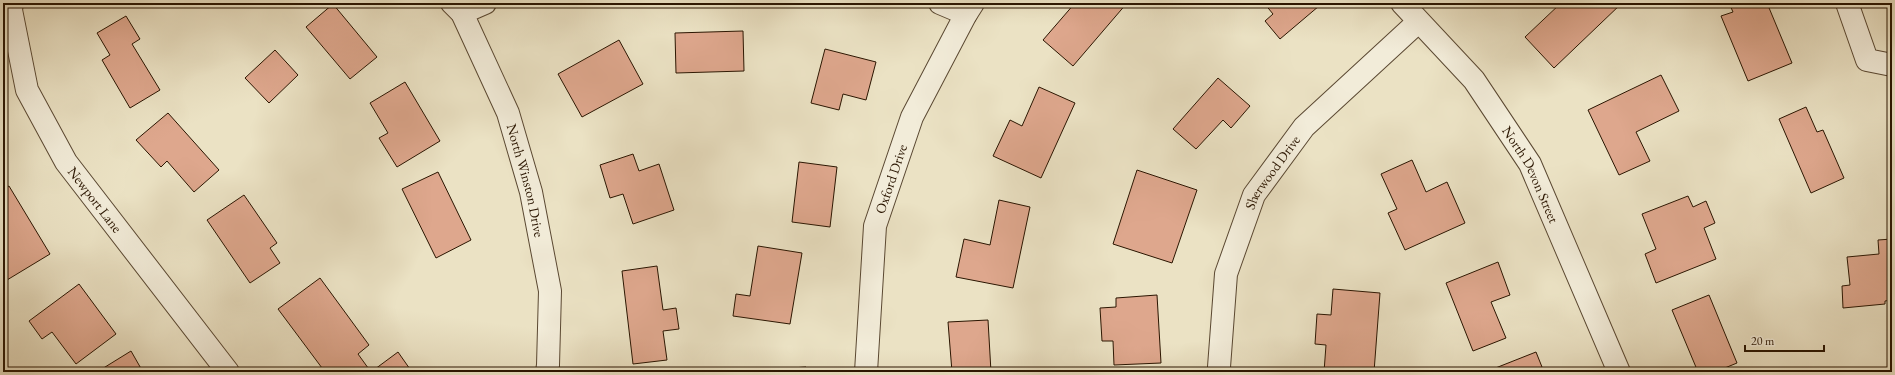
<svg xmlns="http://www.w3.org/2000/svg" width="1895" height="375" font-family="'EB Garamond',serif">
  <style>
    .building { fill: #dea78d; stroke: #2a1501 }
    .lines { fill: none; stroke-linecap: round; stroke-linejoin: round }
    .minor-casing { stroke: #5a4832; stroke-width: 24 }
    .minor { stroke: #f2ecd9; stroke-width: 22 }
    .labels { text-anchor: middle; dominant-baseline: central; stroke-width: 3; stroke-linejoin: round; paint-order: stroke }
    .street-label { font-size: 14px; fill: #2a1501; stroke: #f2ecd9 }
  </style>
  <rect width="100%" height="100%" fill="#ebe2c4"/>
  <filter id="stains"><feTurbulence type="fractalNoise" baseFrequency=".005" numOctaves="4"/><feColorMatrix values="0 0 0 0 .2 0 0 0 0 .09 0 0 0 0 .02 0 0 0 .5 -.17"/></filter>
  <radialGradient id="worn" r=".72"><stop offset=".6" stop-color="#630" stop-opacity="0"/><stop offset="1" stop-color="#630" stop-opacity=".3"/></radialGradient>
  <!-- building -->
  <path class="building" d="M1075,3H1127L1073,66L1043,40Z
    M1264,3H1317L1319,6L1280,39L1265,21L1273,14Z
    M1561,3H1622L1554,68L1525,37Z
    M1729,3H1767L1792,63L1748,81L1721,16L1733,12Z
    M333,4L377,57L350,79L306,27Z
    M126,16L140,39L132,44L160,90L130,108L102,60L110,55L97,33Z
    M743,31L744,71L676,73L675,33Z
    M619,40L643,84L582,117L558,74Z
    M825,49L876,62L866,100L843,94L839,110L811,103Z
    M275,50L298,75L269,103L245,78Z
    M1661,75L1679,111L1636,132L1650,161L1619,175L1588,110Z
    M1218,78L1250,106L1231,128L1223,120L1196,149L1173,129Z
    M405,82L440,141L397,167L379,138L388,133L370,103Z
    M1039,87L1075,103L1041,178L993,156L1010,120L1022,126Z
    M1806,107L1817,132L1823,130L1844,178L1811,193L1779,119Z
    M168,113L219,170L194,192L167,161L161,167L136,140Z
    M633,154L639,171L659,164L674,210L633,224L623,194L610,198L600,165Z
    M1412,160L1426,192L1447,182L1465,223L1405,250L1388,213L1397,209L1381,174Z
    M799,162L837,167L830,227L792,222Z
    M1137,170L1197,190L1172,263L1113,244Z
    M438,172L471,240L436,258L402,189Z
    M9,186L50,254L7,280L3,272V189Z
    M244,195L277,243L270,248L280,263L250,283L207,220Z
    M1688,196L1693,207L1706,201L1715,223L1704,228L1716,259L1656,283L1645,254L1656,249L1642,214Z
    M999,200L1030,207L1013,288L956,277L964,239L990,245Z
    M1892,239V300L1885,301V304L1843,308L1842,286L1850,285L1847,257L1879,254L1878,240Z
    M758,246L802,253L790,324L733,316L736,294L750,296Z
    M1498,262L1510,295L1491,302L1506,338L1473,351L1446,283Z
    M657,266L663,310L676,308L679,329L663,331L667,360L633,364L622,271Z
    M320,278L369,345L358,354L371,372L398,352L412,372H325L278,309Z
    M79,284L116,334L76,364L52,332L42,339L29,321Z
    M1333,289L1380,293L1374,372H1324L1326,345L1315,344L1317,314L1331,315Z
    M1157,295L1161,363L1114,365L1113,341H1102L1100,308L1116,307V298Z
    M1709,295L1737,363L1715,372H1698L1672,310Z
    M988,320L991,372H952L948,322Z
    M131,351L143,372H97Z
    M1536,352L1544,372H1495L1493,369Z
    M806,367V372H762V370Z"/>
  <g class="lines">
    <!-- minor casing -->
    <g class="minor-casing">
      <g id="minor">
        <path id="s1" d="M12,3L11,10L27,90L66,162L228,372"/>
        <path id="s2" d="M452,3L462,13L508,113L531,192L550,291L548,365L547,372"/>
        <path d="M940,3L966,14"/>
        <path id="s3" d="M1402,3L1474,80L1530,164L1619,372"/>
        <path d="M1847,3L1867,60L1892,65"/>
        <path d="M462,13L485,3"/>
        <path id="s4" d="M866,372L875,226L912,117L966,14L973,3"/>
        <path id="s5" d="M1220,372L1219,367L1226,274L1254,195L1304,127L1418,22"/>
      </g>
    </g>
    <!-- minor -->
    <use href="#minor" class="minor"/>
  </g>
  <g class="labels">
    <!-- street labels -->
    <g class="street-label">
      <text stroke="none"><textPath href="#s5" startOffset="211">Sherwood Drive</textPath></text>
      <text stroke="none"><textPath href="#s3" startOffset="216">North Devon Street</textPath></text>
      <text stroke="none"><textPath href="#s4" startOffset="196">Oxford Drive</textPath></text>
      <text stroke="none"><textPath href="#s2" startOffset="194">North Winston Drive</textPath></text>
      <text stroke="none"><textPath href="#s1" startOffset="218">Newport Lane</textPath></text>
    </g>
  </g>
  <!-- margin -->
  <rect width="1895" height="375" fill="none" stroke="#ebe2c4" stroke-width="16"/>
  <rect x="4" y="4" width="1887" height="367" fill="none" stroke="#2a1501" stroke-width="2"/>
  <rect x="8" y="8" width="1879" height="359" fill="none" stroke="#2a1501"/>
  <!-- scale -->
  <path d="M1745 345v6h79v-6" fill="none" stroke="#2a1501" stroke-width="2"/>
  <text x="1751" y="345" font-size="12" fill="#2a1501" stroke="#f2ecd9" stroke-width="3" paint-order="stroke">20 m</text>
  <rect width="100%" height="100%" filter="url(#stains)"/>
  <rect width="100%" height="100%" fill="url(#worn)"/>
</svg>
